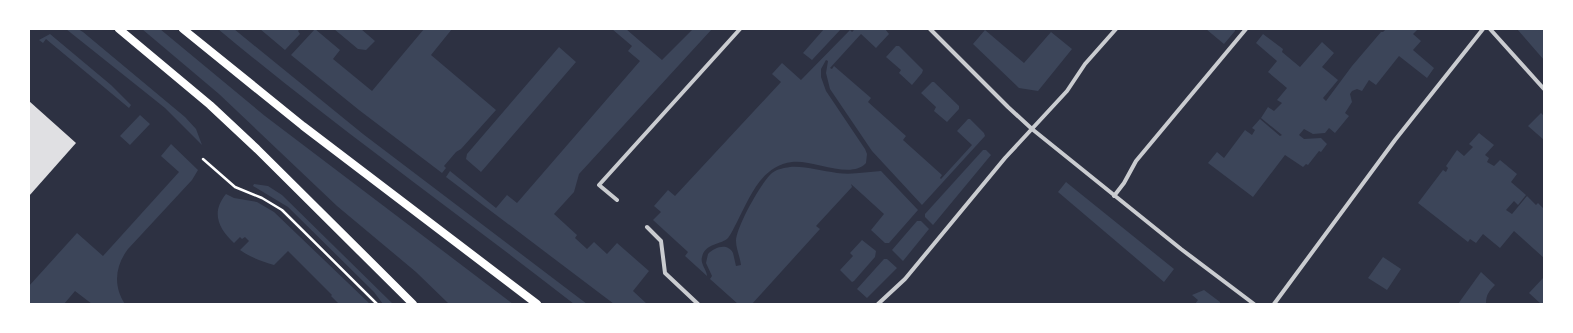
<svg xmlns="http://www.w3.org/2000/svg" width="1573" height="333" font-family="'Exo 2',sans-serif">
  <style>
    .green { fill: #3c4559 }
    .building { fill: #e0e0e3 }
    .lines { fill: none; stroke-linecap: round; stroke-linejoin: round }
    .path { stroke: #fff; stroke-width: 2.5 }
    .minor { stroke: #caccd0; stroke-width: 4 }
    .secondary { stroke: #fff; stroke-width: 8 }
  </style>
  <rect width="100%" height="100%" fill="#2d3142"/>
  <!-- green -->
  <path class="green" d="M66,29H78L83,32L185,117L196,129L202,145L165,108Z
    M142,29H160L265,116L513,304H449L416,272L337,206L219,94Z
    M218,29H234L363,134L587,304H574C456,212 333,125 218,29Z
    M260,29H300L298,31L300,34L285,50Z
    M315,29L340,50L333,59L372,91L424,29H452L431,55L496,110L461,149L456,152L444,166L446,168L442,173L359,110L291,55Z
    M334,29H361L375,41L366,50L358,49Z
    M612,29H626L662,60L693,29H712L579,174L574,192L554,214L577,235L575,238L587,249L594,242L607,254L617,243L649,271L633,291L647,304H614L446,177L450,171L496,208L507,195L517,203L640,61L628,51L632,46Z
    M824,29H841L812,60L803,53Z
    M855,29H885L889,34L876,48L861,34L830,68L832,69L834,66L871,98L868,102L906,136L903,140L942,175L940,178L941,179L972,145L957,131L968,119H970L984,133L985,136L922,205L872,151L830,89L826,73L828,61L826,60L821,69V77L826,91L865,149L867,154L866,163C851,180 812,159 792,162C761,166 750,197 737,222C734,227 732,233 728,238C721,245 705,243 702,257C700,264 707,270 707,276L685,256L688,252L653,220L661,212L654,206L668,190L675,196L781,82L772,74L782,63L801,80L850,30L852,32Z
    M1206,29H1235V31L1224,44Z
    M1386,29H1418L1413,34L1421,41L1413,50L1434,68L1427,78L1399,56L1376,85L1369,80L1362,91L1357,89L1352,91L1350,94L1352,102L1345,113L1349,116L1335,133L1329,128L1325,133L1313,134L1304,129L1299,135L1304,139L1321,138L1327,144L1321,152L1319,151L1308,165L1306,164L1303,167L1285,155L1253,197L1208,163L1217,152L1224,158L1245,130L1252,135L1255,130L1252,128L1260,119L1280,136L1282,135L1261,118L1268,107L1274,111L1282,103L1277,100L1287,88L1268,72L1277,61L1256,43L1263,34L1283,49L1282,52L1300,67L1322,42L1334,53L1322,67L1338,80L1323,98L1326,101L1352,66L1381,32H1383Z
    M1517,29H1544V60Z
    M985,30L1024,63L1051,32L1072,49L1038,91L1019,88L973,44Z
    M50,34L111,85L131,105L129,108L46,39L43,43L39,40Z
    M896,46H899L923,70L922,73L912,85L899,73L901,70L886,57Z
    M559,47L576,62L481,172L466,159L467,154Z
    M932,82H934L959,106V109L947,122L934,111L936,107L921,93Z
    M1541,113L1544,116V140L1528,126Z
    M140,115L150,124L130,145L120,136Z
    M1479,133L1494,145L1485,155L1489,158L1487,162L1494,166L1500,160L1517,174L1511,182L1526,195L1518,205L1514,201L1506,210L1512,214L1527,196L1536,205L1538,203L1544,209V258L1514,231L1500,248L1483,234L1476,243L1470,239L1468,242L1418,203L1443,170L1446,172L1448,168L1446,166L1457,150L1464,156L1473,147L1469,144Z
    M171,144L198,170L192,180L128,249C115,266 113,286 125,304H92L75,291L64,304H29V286L77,233L103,256L179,172L161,156Z
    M983,150H986L991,155L933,225L925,217V214Z
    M790,167C806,166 821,171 837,173C852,175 867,172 881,171L918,210L889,243H885L871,230L884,214L851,184L852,187L816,226L820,229L752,304H738L710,279L712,276L706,263L708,254C714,248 727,242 733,253C734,257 735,262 736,266L741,265C740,257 736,248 736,241C736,227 762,181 772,173C777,169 784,168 790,167Z
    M1066,182L1174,269L1164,282L1058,192Z
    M254,184L268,186L282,195L393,304H383L374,292L288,207L253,186Z
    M226,194L234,198L257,202L274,212L370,304H339L331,296L332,295L288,251L274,265C262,261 251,258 240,250L249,241L245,237L242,239L240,237L234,243C218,228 211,212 226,194Z
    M917,221H921L929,229L903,261L892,250Z
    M862,240L876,251L875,257L854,281L852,282L840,270L853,256L850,253Z
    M1383,257L1401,269L1387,290L1368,278Z
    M884,259H887L897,268L867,298L857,289Z
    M1481,272L1495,285C1489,291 1486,295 1486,303L1458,304Z
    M1544,277V304H1541L1529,293Z
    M1204,290L1220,302V304H1195L1198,300L1192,295Z"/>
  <!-- building -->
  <path class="building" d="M29,101L76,143L29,196Z"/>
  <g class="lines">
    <!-- path -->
    <path class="path" d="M203,159L235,187L262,198L282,210L377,304"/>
    <!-- minor -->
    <path class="minor" d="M930,29L1008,107L1032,129L1181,249L1254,304
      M1490,29L1544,89
      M1114,196L1124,183L1136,161L1246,29
      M617,200L599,185L740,29
      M647,227L661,241L665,273L698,304
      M878,304L905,279L1005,158L1067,91L1085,64L1116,29
      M1274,304L1395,140L1483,29"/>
    <!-- secondary -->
    <path class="secondary" d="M119,29L210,105L257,149L413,304
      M183,29L303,126L537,304"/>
  </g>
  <!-- border -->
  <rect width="1573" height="333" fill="none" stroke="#ffffff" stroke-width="60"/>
</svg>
